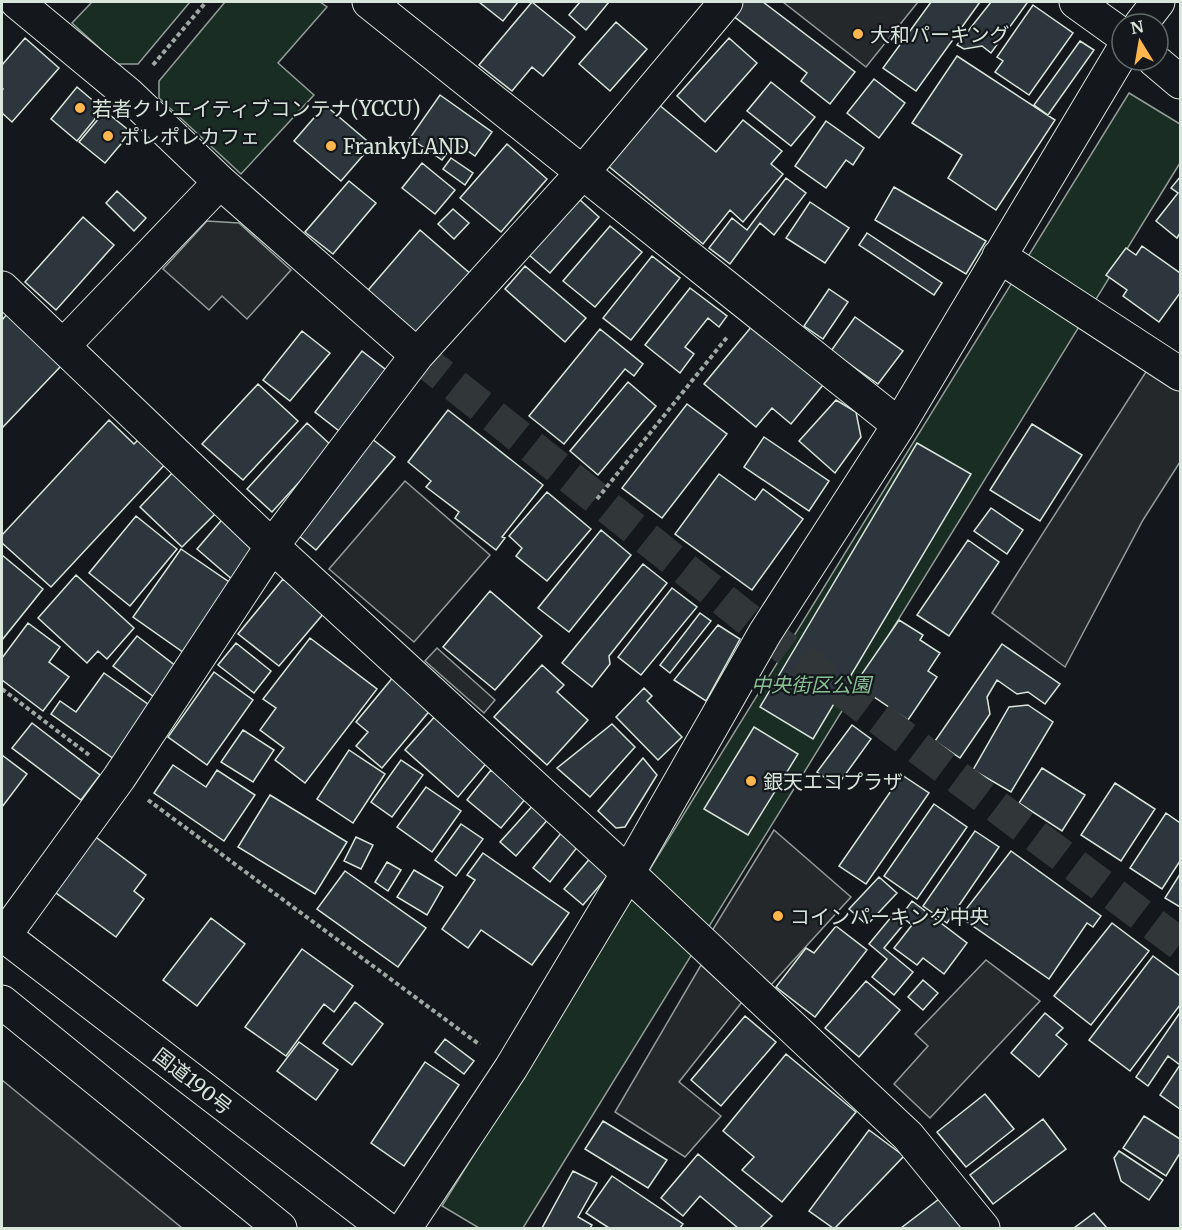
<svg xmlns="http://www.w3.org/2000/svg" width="1182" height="1230" font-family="Merriweather,'Noto Sans JP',serif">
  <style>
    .green { fill: #1a2d24; stroke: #939e99; stroke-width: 1.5 }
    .parking { fill: #24282b; stroke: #939e99; stroke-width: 1.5 }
    .building { fill: #2c363c; stroke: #d8e6dc; stroke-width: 1.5 }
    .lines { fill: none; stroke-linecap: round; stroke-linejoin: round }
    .minor-tunnel { stroke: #313739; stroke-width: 33; stroke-dasharray: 33 16; stroke-linecap: butt }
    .minor-casing { stroke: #d8e6dc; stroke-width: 35 }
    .highway-casing { stroke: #d8e6dc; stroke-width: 35 }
    .path { stroke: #9da8a2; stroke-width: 4; stroke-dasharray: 4.5 3; stroke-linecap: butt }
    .minor { stroke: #14181c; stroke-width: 33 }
    .highway { stroke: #14181c; stroke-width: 33 }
    .poi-dot { fill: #ffb74d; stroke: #14181c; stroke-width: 2 }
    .labels { text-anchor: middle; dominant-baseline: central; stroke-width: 4.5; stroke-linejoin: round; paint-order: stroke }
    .poi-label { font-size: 20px; fill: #d8e6dc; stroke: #14181c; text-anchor: start }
    .park-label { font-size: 20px; font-style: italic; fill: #8ac095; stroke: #14181c }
    .street-label { font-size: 20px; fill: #d8e6dc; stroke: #14181c }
  </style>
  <rect width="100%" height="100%" fill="#14181c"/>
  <!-- green -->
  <path class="green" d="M92,2H190L138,64H117L72,23Z
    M225,2H320L327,7L278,63L314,95L241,174L159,98V81Z
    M1129,93L1180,124V163L523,1228H479L442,1206Z"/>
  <!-- parking -->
  <path class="parking" d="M783,2H918L866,67Z
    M207,221L239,223L291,270L247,319L222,296L209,310L163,269Z
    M1149,367L1180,390V462L1143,520L1065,667L992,613Z
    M405,481L490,555L414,642L329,569Z
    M437,648L495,700L484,713L425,661Z
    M774,830L851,897L770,986L710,934Z
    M986,960L1040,1001L930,1118L894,1084L928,1046L915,1034Z
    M701,965L742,1002L679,1082L721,1116L685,1157L615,1112Z
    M2,1080L182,1228H2Z"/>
  <!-- building -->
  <path class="building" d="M479,2H518L503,21Z
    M532,2L575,37L543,76L532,67L512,91L479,65Z
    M580,2H609L586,30L569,15Z
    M742,2H763L855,72L830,104L801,81L807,73L732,15Z
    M931,2H980L916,91L883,68Z
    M991,2H1025L1027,3L991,53L982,46L964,49L957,45Z
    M1033,5L1073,33L1029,95L995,72L1003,61L997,57Z
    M616,22L647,49L610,91L579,64Z
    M25,38L59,68L12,122L2,113V91L3,89L2,88V65Z
    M729,38L757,63L705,122L677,96Z
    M1080,41L1094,50L1048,115L1034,105Z
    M957,56L1055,120L996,210L948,178L962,155L912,123Z
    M874,79L905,103L879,138L847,113Z
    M771,82L815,117L791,146L747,111Z
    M77,87L103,109L77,141L51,119Z
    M440,95L492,132L475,156L455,142L442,160L410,138Z
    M658,104L716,152L743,120L782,151L771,164L783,174L743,222L730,210L703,244L607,165Z
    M325,105L372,145L341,181L294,141Z
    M105,111L131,132L105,163L79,142Z
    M826,121L864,148L853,165L846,160L826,188L795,166Z
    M507,144L547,179L501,232L460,198Z
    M451,158L473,173L465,185L443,169Z
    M422,163L455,190L435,214L402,188Z
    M1180,177V233L1177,238L1156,221L1178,193L1171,188Z
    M786,178L806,193L774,235L760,223L730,264L709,248L732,218L747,230Z
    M349,181L376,203L333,254L305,232Z
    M894,187L986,241L966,274L875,220Z
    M117,191L146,218L134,231L106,203Z
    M579,199L599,217L550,273L529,255Z
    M810,202L849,228L825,263L786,238Z
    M453,209L469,223L454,239L438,224Z
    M83,217L114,245L56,310L25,282Z
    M610,226L642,252L595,307L563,281Z
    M420,230L472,275L415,340L363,296Z
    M867,233L942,283L934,295L859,245Z
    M1142,246L1180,273V293L1159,322L1123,296L1127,290L1106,275L1126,248L1136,255Z
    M652,256L680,278L631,340L603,318Z
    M525,266L586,318L565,342L505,289Z
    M690,288L727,316L719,327L708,318L685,347L694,354L680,373L645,345Z
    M829,289L848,302L823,339L804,326Z
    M7,314L61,366L2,428V320Z
    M855,317L903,351L878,384L831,351Z
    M752,326L823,385L791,424L772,408L756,427L704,384Z
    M600,329L643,364L634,376L625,369L564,444L529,416Z
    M302,331L330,353L290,401L263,380Z
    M362,351L390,373L343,434L315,412Z
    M628,382L656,406L598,475L570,451Z
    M258,384L298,421L243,480L202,444Z
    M836,400L856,412L861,437L835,473L799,441Z
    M687,404L727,434L662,518L622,488Z
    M448,410L543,485L502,537L505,538L496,550L455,518L459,512L426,487L431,481L408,462Z
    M109,420L134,444L142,436L169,460L51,587L2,543V535Z
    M307,423L332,446L272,512L247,489Z
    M1032,424L1082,455L1040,521L990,490Z
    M764,437L829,481L809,511L744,467Z
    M371,438L395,457L316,550L293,531Z
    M917,443L971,474L813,739L760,707Z
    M177,468L220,509L182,547L140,507Z
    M719,474L755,500L763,489L803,519L752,590L675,534Z
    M547,492L591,529L547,581L516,556L522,548L509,536Z
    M991,508L1023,530L1007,554L974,531Z
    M226,515L263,548L234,581L197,549Z
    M136,516L177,549L130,606L89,573Z
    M601,530L631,555L569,632L538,608Z
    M968,540L999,562L949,636L917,615Z
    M181,549L235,586L187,655L133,617Z
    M2,555L43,589L2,640Z
    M643,564L667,583L609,656L610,664L592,687L562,663Z
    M76,575L134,628L107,659L98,651L87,663L38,618Z
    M283,579L324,613L279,666L238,634Z
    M672,588L697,607L641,675L618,657Z
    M490,591L542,636L495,690L443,647Z
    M700,613L711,621L670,673L660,665Z
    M899,620L923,635L920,640L940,653L928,671L937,677L908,720L855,684Z
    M28,623L60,647L49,662L69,677L43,711L2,680V658Z
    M718,625L740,639L706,701L674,680Z
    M137,636L181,670L158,700L113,666Z
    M310,638L377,689L305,783L275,760L284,748L260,730L276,708L263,699Z
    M236,643L271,671L254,693L218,665Z
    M1002,644L1060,684L1045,704L1028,692L1017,694L997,680L987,697L990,714L960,758L935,741Z
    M542,665L564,685L557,692L588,720L547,765L494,717Z
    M214,672L253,700L207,765L168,737Z
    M104,673L152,707L114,759L51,714L60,701L76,712Z
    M394,676L432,708L382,768L356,746L368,732L356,722Z
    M644,688L652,696L647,701L682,737L658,760L616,717Z
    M1028,705L1053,722L1011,792L973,770L1009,707Z
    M437,714L489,760L458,797L405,750Z
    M32,723L100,775L81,800L12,748Z
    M612,724L635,747L590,797L557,768Z
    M852,725L871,739L837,786L817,772Z
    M754,727L798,754L748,835L704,809Z
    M243,730L274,750L253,782L221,762Z
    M349,750L385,774L353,823L317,799Z
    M2,755L27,774L2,807Z
    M643,758L657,775L625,827L616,828L598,811Z
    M401,760L423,775L392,817L371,802Z
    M173,765L206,787L217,770L255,795L224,841L154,793Z
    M1042,768L1085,795L1062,831L1019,803Z
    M491,770L526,798L501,828L467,800Z
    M902,775L929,793L866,884L839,866Z
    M1115,783L1155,809L1121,861L1081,835Z
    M426,787L461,811L432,852L397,827Z
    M270,795L347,842L315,894L238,847Z
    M535,803L550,817L516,856L500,842Z
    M934,804L967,827L917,899L884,876Z
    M1166,813L1180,823V861L1162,889L1130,868Z
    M461,824L483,839L456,876L435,860Z
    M975,831L999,847L947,923L923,906Z
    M562,832L579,845L550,882L533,868Z
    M93,835L146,875L134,891L144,899L116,937L52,890Z
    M356,837L373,845L361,869L344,861Z
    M1011,851L1101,916L1093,927L1087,923L1049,979L960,917Z
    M483,853L569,913L532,965L481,930L468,948L442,929L475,880L467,875Z
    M592,856L611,872L583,905L564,889Z
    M387,862L401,870L388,891L375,882Z
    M414,870L443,887L427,915L397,897Z
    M345,871L426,928L398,967L317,909Z
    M1180,874V907L1165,898Z
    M879,877L897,893L867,925L849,909Z
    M912,901L967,943L944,974L923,958L917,965L894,948L912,925L901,916Z
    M892,916L903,925L884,948L913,972L894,995L872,977L887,959L869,944Z
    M211,918L245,944L197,1006L163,980Z
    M1112,923L1149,951L1091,1025L1054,996Z
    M836,926L867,950L815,1017L776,987L806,948L814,953Z
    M302,949L353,986L334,1012L324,1004L286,1056L245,1027Z
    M1153,956L1180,976V1005L1130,1071L1089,1040Z
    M923,980L938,993L923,1010L908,997Z
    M866,981L900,1010L859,1057L825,1028Z
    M355,1002L383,1024L352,1065L323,1043Z
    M1045,1013L1063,1028L1056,1035L1067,1044L1039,1077L1011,1053Z
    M1179,1014L1180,1015V1109L1160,1095L1180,1065L1168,1056L1148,1086L1136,1077Z
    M745,1016L776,1042L721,1106L691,1080Z
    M445,1039L474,1061L464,1074L435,1052Z
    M299,1042L338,1070L316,1100L277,1071Z
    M786,1054L856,1112L782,1202L742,1170L754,1157L723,1131Z
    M425,1062L459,1085L404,1166L371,1143Z
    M985,1094L1014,1129L966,1167L937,1132Z
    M1144,1116L1180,1139V1153L1166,1176L1123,1148Z
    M1043,1119L1066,1149L993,1204L970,1175Z
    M603,1121L667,1160L648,1188L585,1149Z
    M869,1130L904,1156L835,1228H833L809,1211Z
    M1119,1151L1163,1180L1149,1200L1121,1181L1114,1158Z
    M698,1154L772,1216L760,1228H738L700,1196L683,1216L661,1198Z
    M573,1171L597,1183L578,1217L592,1225L590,1228H542Z
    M612,1176L683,1224L680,1228H609L586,1213Z
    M943,1196L968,1228H901Z
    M1094,1213L1107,1228H1074Z"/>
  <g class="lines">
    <!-- minor-tunnel -->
    <path class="minor-tunnel" d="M417,355L765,633L1180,944"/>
    <!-- minor casing -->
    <g class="minor-casing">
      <path id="minor" d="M17,2L128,94L220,182L417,355
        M369,2L899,425
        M1076,2L1122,35
        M1141,24L1158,2
        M1154,60L1180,82
        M999,256L1180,374
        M2,288L272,546L628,873L908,1136L983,1228
        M63,346L220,182
        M4,936L119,778L272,546L417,355L583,172L726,2
        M405,1228L511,1068L628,873L765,633L899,425L1122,52"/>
    </g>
    <!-- highway casing -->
    <g class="highway-casing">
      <path id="highway" d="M2,934L385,1228
        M2,1002L280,1228"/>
    </g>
    <!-- path -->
    <path class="path" d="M153,65L206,2
      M597,499L728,336
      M2,689L89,755
      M148,800L480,1045"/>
    <!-- minor -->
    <use href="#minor" class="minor"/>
    <!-- highway -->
    <use href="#highway" class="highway"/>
  </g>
  <!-- markers -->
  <g class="poi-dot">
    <circle cx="858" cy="34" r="6"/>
    <circle cx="80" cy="108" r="6"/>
    <circle cx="108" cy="136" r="6"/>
    <circle cx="331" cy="146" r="6"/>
    <circle cx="751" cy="781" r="6"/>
    <circle cx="778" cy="916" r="6"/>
  </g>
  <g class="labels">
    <!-- poi labels -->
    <g class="poi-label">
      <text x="870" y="34">大和パーキング</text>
      <text x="92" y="108">若者クリエイティブコンテナ(YCCU)</text>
      <text x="120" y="136">ポレポレカフェ</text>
      <text x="343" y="146">FrankyLAND</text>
      <text x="763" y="781">銀天エコプラザ</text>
      <text x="790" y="916">コインパーキング中央</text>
    </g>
    <!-- park labels -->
    <g class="park-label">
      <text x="811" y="684">中央街区公園</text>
    </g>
    <!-- street labels -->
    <g class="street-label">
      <text transform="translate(193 1081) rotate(38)">国道190号</text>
    </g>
  </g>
  <!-- border -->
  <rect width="1182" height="1230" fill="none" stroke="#d8e6dc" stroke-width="6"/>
  <!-- north arrow -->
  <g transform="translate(1140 42) rotate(349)"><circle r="28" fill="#14181c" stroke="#626a69" stroke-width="1.5"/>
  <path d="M0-4.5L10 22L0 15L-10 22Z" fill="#ffb74d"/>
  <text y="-9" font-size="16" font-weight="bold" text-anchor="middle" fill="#d8e6dc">N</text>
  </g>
</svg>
